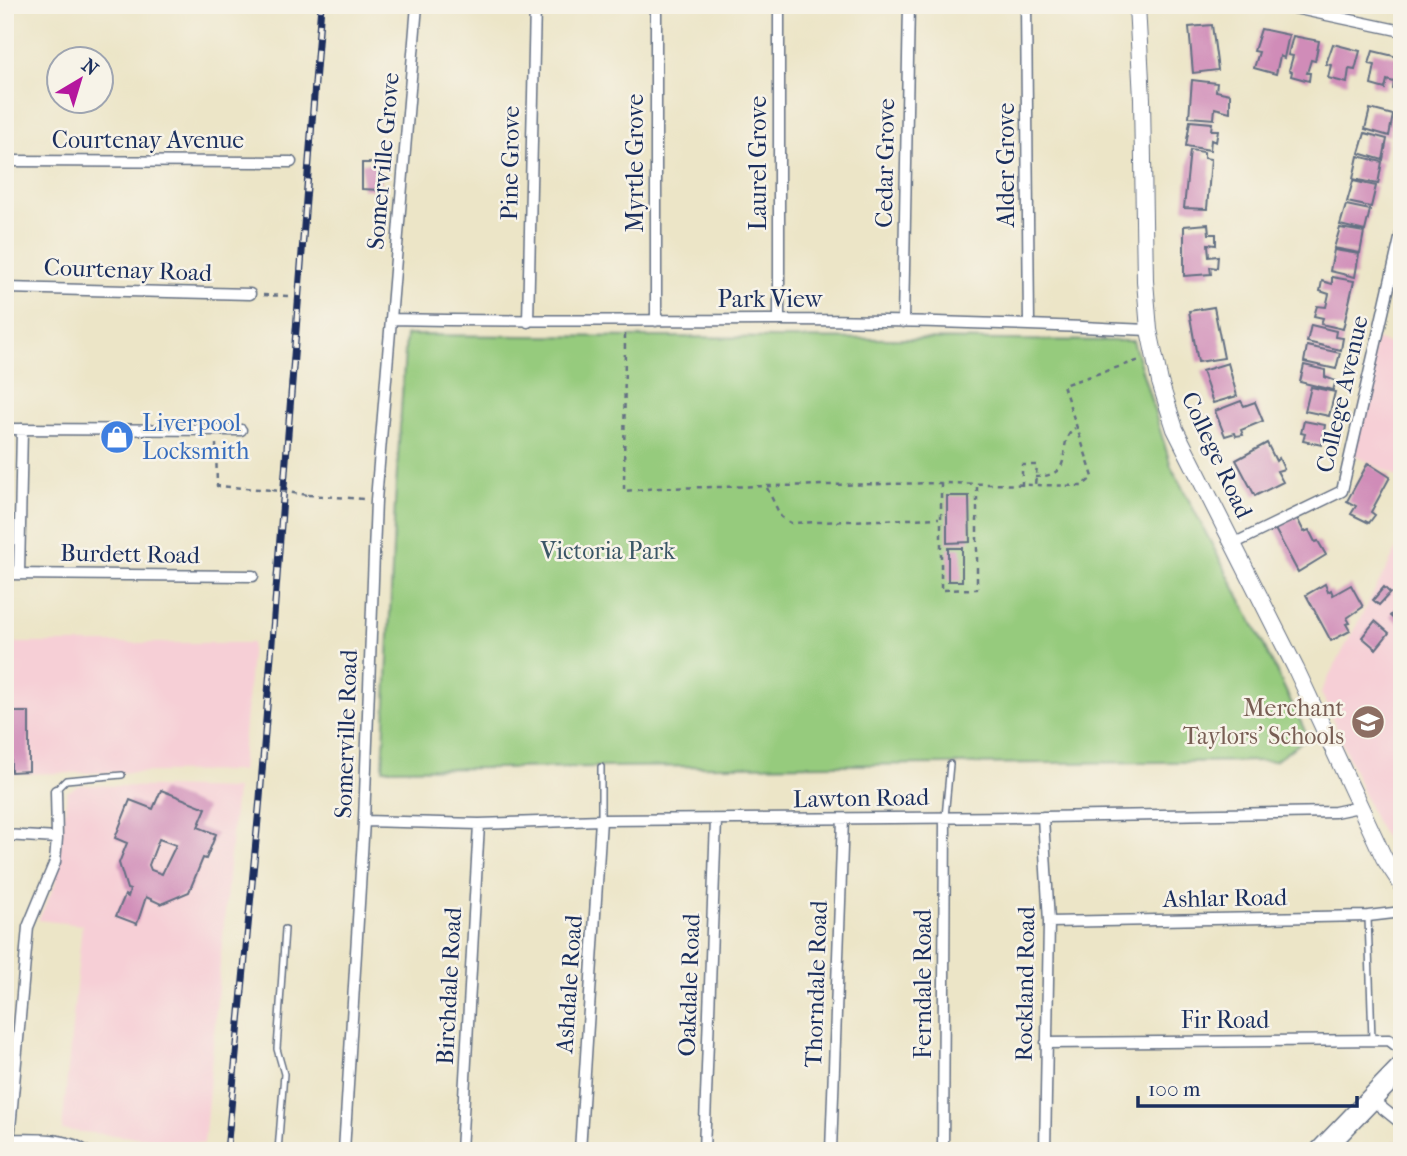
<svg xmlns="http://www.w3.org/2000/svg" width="1407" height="1156" font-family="'IM FELL French Canon',serif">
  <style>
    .built { fill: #f6cfd6 }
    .green { fill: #96cb7d; stroke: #587d6e; stroke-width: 2 }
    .building { fill: #d08cb8; fill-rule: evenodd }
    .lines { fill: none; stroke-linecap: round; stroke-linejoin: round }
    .lane-casing { stroke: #646f83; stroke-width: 8 }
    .street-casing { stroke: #646f83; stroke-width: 13 }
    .secondary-casing { stroke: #646f83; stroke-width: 18 }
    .highway-casing { stroke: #646f83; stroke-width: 24 }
    .path { stroke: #646f83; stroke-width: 2.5; stroke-dasharray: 5 5; stroke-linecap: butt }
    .lane { stroke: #fff; stroke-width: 5 }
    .street { stroke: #fff; stroke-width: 10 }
    .secondary { stroke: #fff; stroke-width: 16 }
    .highway { stroke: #fff; stroke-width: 21 }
    .rail-casing { stroke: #1b2f5e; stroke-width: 7 }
    .rail { stroke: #f7f3e8; stroke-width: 4.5; stroke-dasharray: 13; stroke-linecap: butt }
    .path-bridge { stroke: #646f83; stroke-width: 2.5; stroke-dasharray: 5 5; stroke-linecap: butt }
    .labels { text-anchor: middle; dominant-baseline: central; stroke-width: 5; stroke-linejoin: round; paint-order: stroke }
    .street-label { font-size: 24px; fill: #1b2f5e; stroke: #f7f3e8 }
    .shop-label { font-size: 24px; fill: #366cbe; stroke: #f7f3e8; text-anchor: start }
    .park-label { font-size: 24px; fill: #3a5666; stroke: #f7f3e8 }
    .education-label { font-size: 24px; fill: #785e54; stroke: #f7f3e8; text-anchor: end }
  </style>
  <rect width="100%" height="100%" fill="#f7f3e8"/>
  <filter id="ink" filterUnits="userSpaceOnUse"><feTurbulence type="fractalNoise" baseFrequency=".0143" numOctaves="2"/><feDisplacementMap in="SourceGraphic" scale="14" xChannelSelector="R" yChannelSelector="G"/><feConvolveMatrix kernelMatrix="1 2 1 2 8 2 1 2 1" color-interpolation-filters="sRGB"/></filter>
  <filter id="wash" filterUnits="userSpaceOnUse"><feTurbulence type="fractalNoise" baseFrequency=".00686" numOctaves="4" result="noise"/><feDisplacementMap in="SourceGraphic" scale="28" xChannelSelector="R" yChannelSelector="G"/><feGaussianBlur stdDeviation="1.57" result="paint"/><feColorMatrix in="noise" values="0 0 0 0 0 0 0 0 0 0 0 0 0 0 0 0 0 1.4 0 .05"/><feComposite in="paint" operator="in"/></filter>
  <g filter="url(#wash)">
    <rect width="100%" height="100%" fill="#ece5c7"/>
    <!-- built -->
    <path class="built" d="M1376,339L1402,349V479L1349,452Z
      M1402,539V868L1374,819L1321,692Z
      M5,643H252L241,771L5,774Z
      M80,785L236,789L204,1144L62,1130L82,925L38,920L55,885L67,792Z"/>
    <!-- green -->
    <path class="green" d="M406,335L1133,341L1171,466L1255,627L1308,737L1275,761L383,769L395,502Z"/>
    <g id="blocks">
      <!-- building -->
      <path class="building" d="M1212,25L1218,70L1193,73L1189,27Z
        M1261,29L1289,35L1284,58L1280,56L1276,74L1254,68L1259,52L1254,51Z
        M1293,36L1319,41L1315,61L1311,60L1307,73H1310L1309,81L1291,76L1292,72L1289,70L1293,56L1288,55Z
        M1333,44L1360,51L1355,70L1349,69L1347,83L1328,78L1331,65L1326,64Z
        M1373,51L1402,58V92L1393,89L1394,82L1387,80L1385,89L1371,85L1375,65L1369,64Z
        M1192,80L1217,83L1216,91L1230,94V112L1215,108L1214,119L1189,117Z
        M1370,109L1393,115L1389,136L1365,129Z
        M1190,121L1212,123L1211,130H1218L1216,142L1211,140L1210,150L1186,146Z
        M1365,133L1387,139L1383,160L1359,153Z
        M1190,150L1204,152V158L1211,159L1207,209L1184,208Z
        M1358,156L1382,162L1378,184L1353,179Z
        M362,163H381L380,190L362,189Z
        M1353,181L1376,186L1371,207L1347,202Z
        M1346,205L1370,210L1365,231L1340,225Z
        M1208,224L1209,234H1216V245L1208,244L1209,257L1218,256L1217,268L1210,267L1211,274L1184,276V226Z
        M1340,228L1364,232L1360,253L1334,248Z
        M1334,250L1359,254L1355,277L1330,271Z
        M1332,277L1354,281L1343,329L1321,324L1323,318L1314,316L1317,306L1326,307L1329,294L1320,291L1322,281L1332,284Z
        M1214,307L1224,358L1198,362L1189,311Z
        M1311,325L1336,331L1335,337L1343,338L1341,350L1307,342Z
        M1307,346L1340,353L1336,369L1304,362Z
        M1228,363L1237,396L1213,403L1202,371Z
        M1304,365L1325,370V377L1336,381L1333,390L1300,382Z
        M1311,387L1335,392L1329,416L1305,411Z
        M1241,401L1244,406L1255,402L1263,421L1241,430L1243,435L1236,436L1235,433L1225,436L1215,411Z
        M1304,421L1325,425L1322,445L1303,441L1305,434L1301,433Z
        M1267,443L1276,461L1279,458L1284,469L1277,471L1283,482L1255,496L1236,460Z
        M1368,463L1390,477L1371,512L1375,515L1369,523L1351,514L1356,506L1347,501Z
        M947,496H969L970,542L947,543Z
        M1296,516L1304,532L1309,530L1315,542L1318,541L1326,555L1298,572L1275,529Z
        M948,548H962V581H948Z
        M1325,584L1328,592L1331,590L1333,595L1351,585L1363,607L1347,618L1350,623L1346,624L1350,631L1331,641L1306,595Z
        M1384,587L1390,593L1379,605L1373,600Z
        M1402,603V626L1390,616Z
        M1375,621L1389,633L1376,649L1362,637Z
        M10,712H29V771L11,772Z
        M161,790L206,808L198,827L216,834L206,859L203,858L189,892L161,904L146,897L137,924L116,916L125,895L128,897L130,890L127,889L119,863L127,843L115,838L130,800L153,809ZM159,839L176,845L162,874L151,870L149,865Z
        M1395,1141L1402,1147V1151H1387Z"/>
    </g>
  </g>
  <g filter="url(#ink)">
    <use href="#blocks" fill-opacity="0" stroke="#646f83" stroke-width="2"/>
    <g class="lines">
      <!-- lane casing -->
      <g class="lane-casing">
        <path id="lane" d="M56,790L66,780L122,775
          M945,817L950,764
          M601,819V767
          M1368,917L1372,1040
          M278,1151L284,1074L277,1049L285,929"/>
      </g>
      <!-- street casing -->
      <g class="street-casing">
        <path id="street" d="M779,5V320
          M1026,5L1029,324
          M1280,5L1402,31
          M5,161L291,162
          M5,288L250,294
          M391,319C520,322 649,320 778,320C902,320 1026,324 1149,330
          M656,321V5
          M528,322L535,5
          M903,322L909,5
          M5,429L241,430
          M1233,544L1342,491L1402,230
          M5,574L253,576
          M19,574L22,429
          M1043,817L1049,922L1045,1151
          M364,821L479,824L601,820L1043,817L1335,812L1359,807
          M5,835L57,838
          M1049,922L1368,916L1402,912
          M1046,1043L1389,1040L1402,1050
          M1371,1099L1402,1124
          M9,1139C33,1140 65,1136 85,1151
          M8,1151L28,927L55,862L57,838L56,791
          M344,1151L364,821L376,500L417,5
          M461,1151L479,824
          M580,1151L601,820
          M704,1151L716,820
          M831,1151L843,819
          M943,1151L945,818"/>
      </g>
      <!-- secondary casing -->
      <g class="secondary-casing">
        <path id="secondary" d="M1137,5L1142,99L1145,281L1149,330L1160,382L1175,429L1296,669L1384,858L1402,885"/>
      </g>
      <!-- highway casing -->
      <g class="highway-casing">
        <path id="highway" d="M1321,1151L1402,1067"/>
      </g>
      <!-- path -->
      <path class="path" d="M263,295L288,296
        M625,334L624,491L659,488L941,483L1082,486L1093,477L1063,385L1140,360
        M216,444L217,486L272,490
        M1035,477C1080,475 1053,445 1075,428
        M941,483V590L977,589V487
        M1022,486V465H1037L1035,485
        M767,488L781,517L791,523L939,518
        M308,495L364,499"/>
      <!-- lane -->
      <use href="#lane" class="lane"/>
      <!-- street -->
      <use href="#street" class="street"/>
      <!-- secondary -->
      <use href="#secondary" class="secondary"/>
      <!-- highway -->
      <use href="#highway" class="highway"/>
      <!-- rail casing -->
      <g class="rail-casing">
        <path id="rail" d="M227,1151L260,798L321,5"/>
      </g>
      <!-- rail -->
      <use href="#rail" class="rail"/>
      <!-- path-bridge -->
      <path class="path-bridge" d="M272,490L308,495"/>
    </g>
  </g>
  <!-- icons -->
  <defs>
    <g id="shop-disc" transform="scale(1.75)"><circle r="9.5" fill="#3f7fe0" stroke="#f7f3e8"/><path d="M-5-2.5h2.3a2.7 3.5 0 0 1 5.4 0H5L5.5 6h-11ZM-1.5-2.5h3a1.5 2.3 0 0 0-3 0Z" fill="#fff"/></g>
    <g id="school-disc" transform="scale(1.75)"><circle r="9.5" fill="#8d6e63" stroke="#f7f3e8"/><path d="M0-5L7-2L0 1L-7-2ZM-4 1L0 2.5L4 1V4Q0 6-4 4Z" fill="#fff"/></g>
  </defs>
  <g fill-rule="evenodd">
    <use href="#shop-disc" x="117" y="437"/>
    <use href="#school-disc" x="1368" y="722"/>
  </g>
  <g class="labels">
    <!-- street labels -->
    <g class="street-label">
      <text x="148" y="140">Courtenay Avenue</text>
      <text transform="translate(383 161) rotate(-85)">Somerville Grove</text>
      <text transform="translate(510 163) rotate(-89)">Pine Grove</text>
      <text transform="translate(635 163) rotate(-90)">Myrtle Grove</text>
      <text transform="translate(758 163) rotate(-90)">Laurel Grove</text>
      <text transform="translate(885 163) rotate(-89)">Cedar Grove</text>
      <text transform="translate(1006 165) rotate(-90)">Alder Grove</text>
      <text transform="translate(128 270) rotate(2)">Courtenay Road</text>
      <text x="770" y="299">Park View</text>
      <text transform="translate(1342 394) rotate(-77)">College Avenue</text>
      <text transform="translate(1217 455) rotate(65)">College Road</text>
      <text transform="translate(130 554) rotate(1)">Burdett Road</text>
      <text transform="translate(346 734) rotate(-88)">Somerville Road</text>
      <text transform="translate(861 798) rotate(-1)">Lawton Road</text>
      <text transform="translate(1225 898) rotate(-1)">Ashlar Road</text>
      <text transform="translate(569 984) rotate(-86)">Ashdale Road</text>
      <text transform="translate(816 984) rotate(-88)">Thorndale Road</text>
      <text transform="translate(923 984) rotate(-90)">Ferndale Road</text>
      <text transform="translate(1025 984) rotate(-89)">Rockland Road</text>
      <text transform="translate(689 985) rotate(-88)">Oakdale Road</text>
      <text transform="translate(449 986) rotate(-87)">Birchdale Road</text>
      <text x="1225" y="1020">Fir Road</text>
    </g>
    <!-- shop labels -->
    <g class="shop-label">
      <text x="142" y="423">Liverpool<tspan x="142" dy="28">Locksmith</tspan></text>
    </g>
    <!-- park labels -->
    <g class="park-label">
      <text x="608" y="551">Victoria Park</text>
    </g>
    <!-- education labels -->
    <g class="education-label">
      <text x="1344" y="708">Merchant<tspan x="1344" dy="28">Taylors' Schools</tspan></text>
    </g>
  </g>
  <!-- margin -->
  <rect width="1407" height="1156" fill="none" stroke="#f7f3e8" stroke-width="28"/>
  <!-- north arrow -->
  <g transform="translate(80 80) rotate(38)"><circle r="33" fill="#f7f3e8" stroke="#9fa5b1" stroke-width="2"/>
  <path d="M0-5L12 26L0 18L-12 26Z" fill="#b5179e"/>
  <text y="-10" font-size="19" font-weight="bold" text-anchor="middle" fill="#1b2f5e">N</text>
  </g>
  <!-- scale -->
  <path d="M1138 1096v10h219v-10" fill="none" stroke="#1b2f5e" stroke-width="3.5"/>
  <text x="1148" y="1096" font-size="21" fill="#1b2f5e" stroke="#f7f3e8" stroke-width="5" paint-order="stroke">100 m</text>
</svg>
